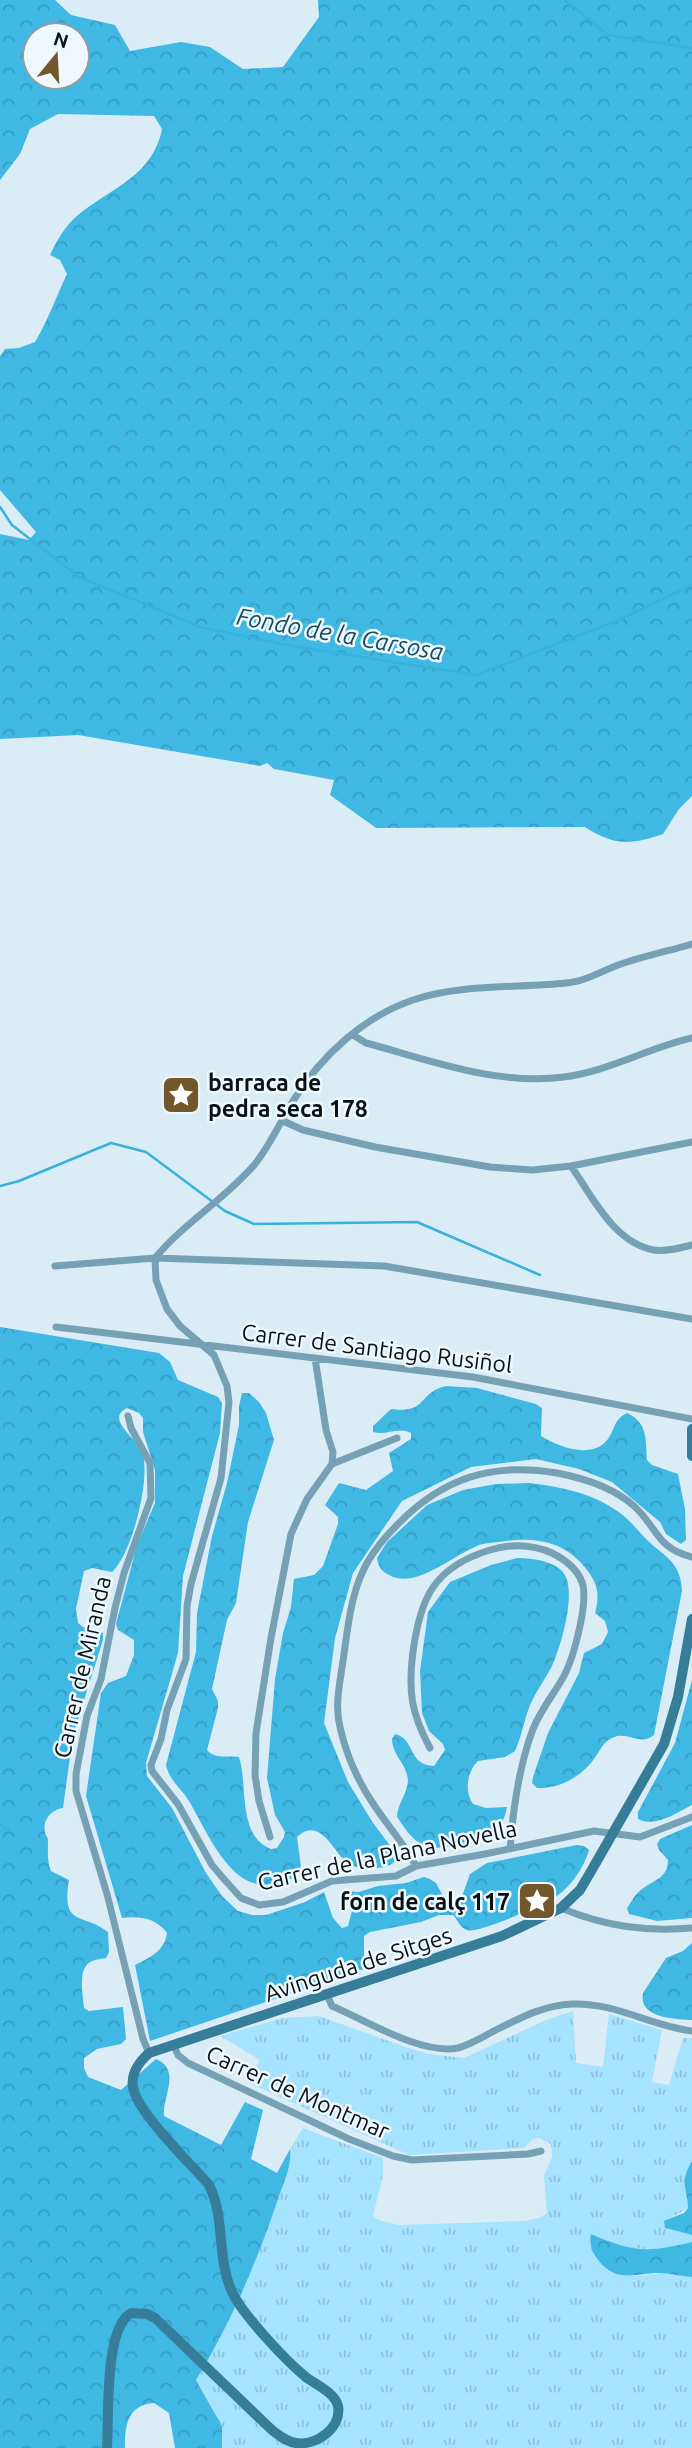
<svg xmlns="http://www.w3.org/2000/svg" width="692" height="2448" font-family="Ubuntu,sans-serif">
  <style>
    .grass { fill: url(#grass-tufts) }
    .forest { fill: url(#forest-crowns); fill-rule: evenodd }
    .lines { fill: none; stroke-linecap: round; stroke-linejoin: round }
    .stream { stroke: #38b1dd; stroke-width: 2.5 }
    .street { stroke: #76a1b5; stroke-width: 7 }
    .secondary { stroke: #367d9a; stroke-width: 10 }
    .labels { text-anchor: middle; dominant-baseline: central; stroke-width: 5; stroke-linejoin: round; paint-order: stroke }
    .poi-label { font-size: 23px; font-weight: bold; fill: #0a1114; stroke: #edf9fe; text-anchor: start }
    .street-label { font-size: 23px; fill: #0a1114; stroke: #edf9fe }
    .water-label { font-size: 24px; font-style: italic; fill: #194a5d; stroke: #edf9fe }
  </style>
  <defs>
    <pattern id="grass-tufts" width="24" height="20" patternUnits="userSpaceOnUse" patternTransform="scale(1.75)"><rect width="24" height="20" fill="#a5e3ff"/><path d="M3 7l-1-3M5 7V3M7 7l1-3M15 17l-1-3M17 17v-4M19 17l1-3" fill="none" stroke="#8dc2da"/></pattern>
    <pattern id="forest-crowns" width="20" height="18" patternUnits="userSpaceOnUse" patternTransform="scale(1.75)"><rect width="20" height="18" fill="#40b8e4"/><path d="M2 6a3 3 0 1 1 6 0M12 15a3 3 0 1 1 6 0" fill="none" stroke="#379dc3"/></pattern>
  </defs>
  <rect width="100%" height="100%" fill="#daedf6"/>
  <!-- grass -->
  <path class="grass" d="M573,2011L576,2063L603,2067L609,2014L662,2030L652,2082L669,2085L683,2038H692V2161C680,2182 687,2187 688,2208L671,2218L665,2228L692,2235V2242C653,2254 628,2251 591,2234L596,2258L609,2272L630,2276L668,2273L692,2277V2448H222C225,2421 209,2403 196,2380L220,2338L256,2257L285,2180L290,2149L303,2128L383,2158V2175L373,2216L378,2220L398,2225L526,2221L541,2217L547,2213L544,2176L552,2157L551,2144L539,2138L533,2139L524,2148L409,2155L247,2082L260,2060L220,2036L283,2018L319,2016L408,2048L429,2054L464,2058L546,2020Z"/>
  <!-- forest -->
  <path class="forest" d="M0,0H55L71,15L115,25L130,51L181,42L210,47L243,69L283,67L319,17L318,0H692V796L679,809L663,834C631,845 614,846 585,827L376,828L330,795L334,780L274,769L267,763L260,766L78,735L0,739V534L29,540L36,532L0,490V356L5,349L19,348L35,342C48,320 56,297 67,274L60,260L50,255C57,240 65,226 78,215C111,188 153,176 162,129L154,116L58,114L30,129L20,154L0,180ZM35,35H77V77H35Z
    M0,1327L159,1353L170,1362L178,1380L218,1397L222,1403L220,1433L183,1576L178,1653L146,1763L147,1776L172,1808L206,1873L222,1896L238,1911L252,1915H266L305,1902L324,1892L333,1918L342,1928L348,1926L353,1907L345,1897V1891L359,1892L378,1886L406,1883L424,1877L430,1879L436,1883L443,1896L454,1902L461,1899L470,1874L487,1863L577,1845L584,1846L589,1850C584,1868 570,1888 554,1898C542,1905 478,1934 467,1930C460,1928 458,1920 453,1915H439L421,1922L370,1932L364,1936V1969L150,2041L135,1965C149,1958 165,1951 167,1933C156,1918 140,1916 122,1918L86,1796L101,1693L108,1683L126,1676L134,1655V1640L118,1630L116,1624L137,1545L155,1503V1470L143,1432V1418L139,1413L127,1408C104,1419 138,1438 143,1455C150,1481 132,1554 112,1572L92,1568L84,1571L76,1609L78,1623L83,1627L103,1633V1640L73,1735L63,1808C52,1809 42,1820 45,1832C47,1841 48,1833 48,1843C48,1853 47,1861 51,1871L69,1880C61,1928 83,1912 108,1932L109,1952L106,1958C102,1959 98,1959 95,1960C76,1964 83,1994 84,2008L89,2011L123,2007L126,2039L121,2044L97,2049L84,2058V2068L88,2077L121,2090L156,2059C182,2070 162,2097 164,2116L221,2145L245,2102L263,2110L251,2159L277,2173L290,2149C292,2165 284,2182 279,2196C258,2259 231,2323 196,2380L222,2426V2448H175L169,2413L154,2403C127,2405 125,2426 125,2448H0Z
    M446,1386L477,1388L536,1404L542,1408L541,1436C559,1447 592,1460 608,1439C615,1429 614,1419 627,1413C649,1423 645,1441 647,1460L652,1465L678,1474L685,1509L686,1540L681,1544L666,1534L660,1522L612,1482L579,1469L536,1459L471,1467L402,1501L353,1573L335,1638L324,1723L348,1782L373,1823L395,1852L397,1859C391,1866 386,1867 377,1868C368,1868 357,1869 349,1864C335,1856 321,1814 297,1837L301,1867L294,1878C282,1882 269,1886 257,1884C225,1878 204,1826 189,1801C181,1788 169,1780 166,1765L196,1652L197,1613L212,1536L227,1483L239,1425V1406L242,1393H249L259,1402L266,1413L274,1440L248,1522L236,1603L227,1620L212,1689L218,1701V1708L207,1750C216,1760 227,1755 239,1757C248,1784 237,1836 271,1849L277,1848L284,1837L285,1832L275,1815L267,1778L275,1679L283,1633L291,1607L294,1579L314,1575L323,1566L338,1524V1517L325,1505L339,1483L366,1490L393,1471L389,1453L411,1439V1433C398,1426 386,1436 373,1432V1426L391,1409C428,1414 417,1393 446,1386Z
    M529,1483C561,1487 594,1493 620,1513C631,1521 638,1531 647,1540C665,1557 681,1562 682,1591L654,1735C640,1747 627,1730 612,1738C603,1742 600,1751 594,1759C581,1777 559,1789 537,1788L532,1783L533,1777L548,1733L579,1673L584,1653L602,1644L608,1632L605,1621L595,1613C601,1591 596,1580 582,1564C560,1539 529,1537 498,1542C491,1543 483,1543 477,1546C452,1556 415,1590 389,1575C381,1571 378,1566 377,1558L387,1542L427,1505L463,1490L496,1484Z
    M517,1558C532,1558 559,1561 566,1577C575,1598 561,1646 552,1666C545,1680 536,1691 530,1705C524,1720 522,1736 515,1751L505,1757L478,1761C467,1772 464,1791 473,1804L486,1808L507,1807C502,1836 481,1844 455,1846C445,1847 433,1850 423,1845C412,1840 404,1827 397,1817C397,1804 408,1793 408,1780C407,1764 392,1755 392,1739L395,1734C416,1739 407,1765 434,1766L445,1750L443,1744L429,1731L422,1713L420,1671L428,1612L450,1582L491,1565Z
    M692,1680V1805C676,1813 656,1828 638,1819V1812L675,1743Z
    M692,1825V1918L657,1921L629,1914L627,1908C632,1901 635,1894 642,1889C654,1880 668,1878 668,1860L659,1850L657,1844L660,1839Z
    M692,1943V2020C675,2019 638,2018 643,1993L666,1958L683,1951Z
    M692,2161V2235L665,2228L664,2221L684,2213L688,2208C687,2186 679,2183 692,2161Z
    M591,2234C632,2252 648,2253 692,2242V2277C681,2276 670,2273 659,2273C634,2273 617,2284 598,2260C592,2252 589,2244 591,2234Z"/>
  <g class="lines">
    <!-- stream -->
    <path class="stream" d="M565,0L608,35L692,48
      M0,507L12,525L79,577L203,628L298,647L476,675L619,620L692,585
      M0,1186L19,1181L111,1143L146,1152L225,1211L254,1224L417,1222L540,1275
      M0,1824L8,1830"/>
    <!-- street -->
    <path class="street" d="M353,1035L366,1043C430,1060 497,1086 564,1077C609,1071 648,1048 692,1038
      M283,1121L303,1130L375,1147L490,1167L532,1170L571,1166L692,1142
      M571,1166C592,1196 614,1243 654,1250C666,1252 680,1248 692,1245
      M155,1258L156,1280L167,1309L180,1326L214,1355L227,1386L229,1402L221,1478L191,1584L187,1606L186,1659L167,1710L161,1739L151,1765L152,1771L178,1804L212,1865L223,1878L241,1898L259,1905L283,1902L332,1881L396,1876L416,1866L485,1854L594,1831L640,1837L692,1817
      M155,1258C184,1223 225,1199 255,1164C271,1144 280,1122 293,1101C321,1056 363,1017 413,1000C458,984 519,988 566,983C585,982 603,970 621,964C644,956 668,951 692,944
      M55,1266L155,1258L384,1266L692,1319
      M56,1327L473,1377L692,1419
      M128,1416L131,1428L150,1463L151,1498L124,1573L115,1608L101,1679L87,1716L76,1774V1791L107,1894L143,2039L149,2053
      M332,1464L397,1438
      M430,1748C411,1713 408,1691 413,1652C420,1598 434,1567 490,1550C510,1544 532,1544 552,1553C564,1559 577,1569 582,1582C589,1601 574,1656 565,1674C555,1693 541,1709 533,1729C519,1766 513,1809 510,1849
      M270,1837L259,1801L255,1775L256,1733L271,1638L291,1534L307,1499L332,1464L333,1452L326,1430L315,1358
      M416,1866C404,1844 388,1826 374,1805C359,1783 346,1754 340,1727C334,1704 341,1678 344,1654C348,1626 351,1596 363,1571C371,1553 384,1538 398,1524C443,1478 492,1462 557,1473C583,1478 614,1488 634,1506C658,1528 656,1548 692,1557
      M561,1908C604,1926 645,1932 692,1928
      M326,1993L332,2006C365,2020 421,2055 458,2048C469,2045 481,2038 492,2032C518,2019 543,2005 572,2004C614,2002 651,2026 692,2031
      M173,2044L178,2055L188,2063L349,2139L393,2156L412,2160L528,2154L541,2151"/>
    <!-- secondary -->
    <path class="secondary" d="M692,1429V1456
      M107,2448C109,2418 104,2328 131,2313L147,2314L155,2318L273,2431C280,2436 287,2442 296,2443C316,2446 342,2428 338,2406C335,2393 317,2385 307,2378C286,2361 245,2317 233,2294C216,2260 226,2219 209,2185C191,2164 141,2116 134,2091C129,2075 138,2063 149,2053L502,1936L561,1908L580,1890L590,1873L664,1744L678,1697L692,1619"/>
  </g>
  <!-- icons -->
  <defs>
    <g id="sight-square" transform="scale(2.0125)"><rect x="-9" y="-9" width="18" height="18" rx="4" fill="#735629" stroke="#edf9fe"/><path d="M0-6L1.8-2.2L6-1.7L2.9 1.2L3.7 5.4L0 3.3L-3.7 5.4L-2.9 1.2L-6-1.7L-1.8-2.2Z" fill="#fff"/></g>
  </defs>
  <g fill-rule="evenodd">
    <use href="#sight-square" x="181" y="1095"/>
    <use href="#sight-square" x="537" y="1901"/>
  </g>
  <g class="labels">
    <!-- poi labels -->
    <g class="poi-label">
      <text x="208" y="1082">barraca de<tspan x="208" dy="26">pedra seca 178</tspan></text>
      <text x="510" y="1901" text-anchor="end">forn de calç 117</text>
    </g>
    <!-- street labels -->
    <g class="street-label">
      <text transform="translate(377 1348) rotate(7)">Carrer de Santiago Rusiñol</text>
      <text transform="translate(82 1667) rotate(-77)">Carrer de Miranda</text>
      <text transform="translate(387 1855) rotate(-12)">Carrer de la Plana Novella</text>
      <text transform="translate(358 1964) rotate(-18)">Avinguda de Sitges</text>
      <text transform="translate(298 2092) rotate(24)">Carrer de Montmar</text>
    </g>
    <!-- water labels -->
    <g class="water-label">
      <text transform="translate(340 634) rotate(10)">Fondo de la Carsosa</text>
    </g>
  </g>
  <!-- north arrow -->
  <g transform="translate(56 56) rotate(18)"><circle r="33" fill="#edf9fe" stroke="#929ca0" stroke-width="2"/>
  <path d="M0-5L12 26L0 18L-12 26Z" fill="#735629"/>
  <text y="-10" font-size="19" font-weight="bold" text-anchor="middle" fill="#0a1114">N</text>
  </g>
</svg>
